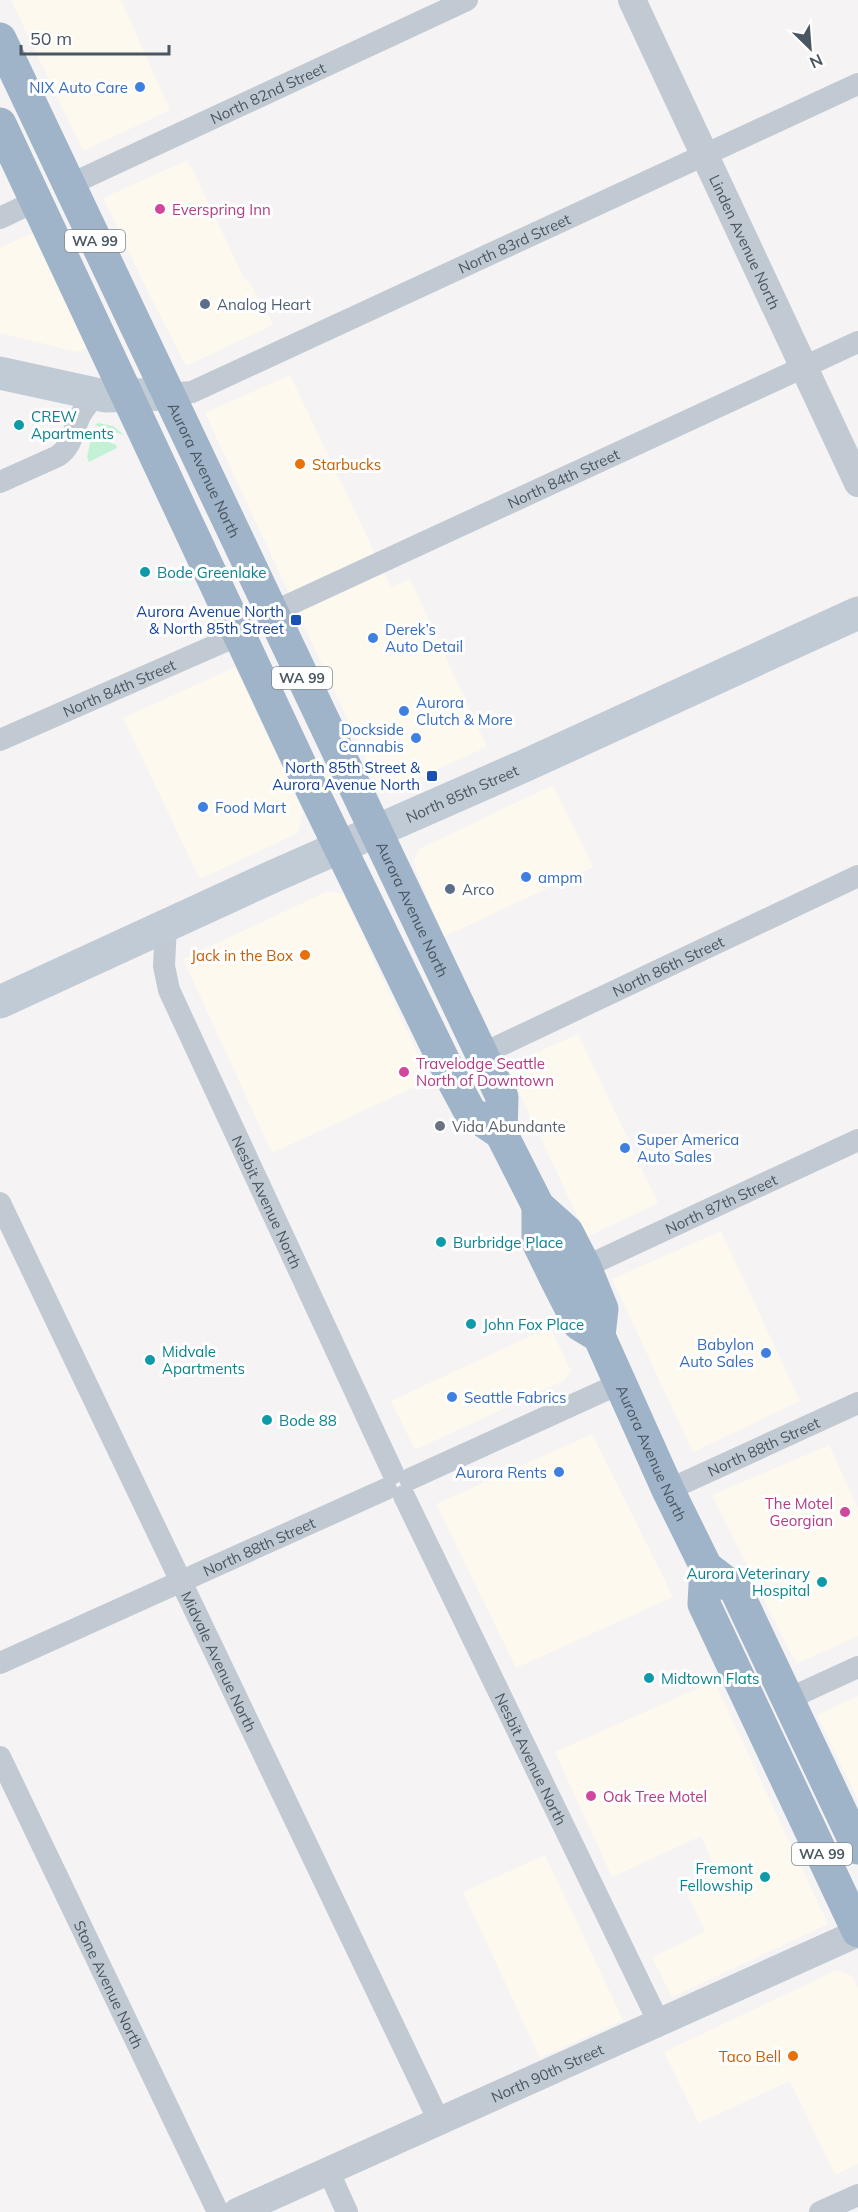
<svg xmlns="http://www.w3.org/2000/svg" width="858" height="2212" font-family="Mulish,sans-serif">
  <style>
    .commercial { fill: #fdf9ef }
    .green { fill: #c3f1d5 }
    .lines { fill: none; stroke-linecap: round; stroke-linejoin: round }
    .minor { stroke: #c1cad2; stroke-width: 22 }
    .tertiary { stroke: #c1cad2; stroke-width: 28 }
    .secondary { stroke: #c1cbd6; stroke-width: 33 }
    .trunk { stroke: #9fb4c9; stroke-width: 33 }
    .shop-dot { fill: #3f7fe0; stroke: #fff; stroke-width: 2 }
    .hotel-dot { fill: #d1479c; stroke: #fff; stroke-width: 2 }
    .service-dot { fill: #5c6f8a; stroke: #fff; stroke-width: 2 }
    .culture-dot { fill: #0f9aa8; stroke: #fff; stroke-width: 2 }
    .food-dot { fill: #e8710a; stroke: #fff; stroke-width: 2 }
    .transit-dot { fill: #1a4fb4; stroke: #fff; stroke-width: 2 }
    .worship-dot { fill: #6b7280; stroke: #fff; stroke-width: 2 }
    .labels { text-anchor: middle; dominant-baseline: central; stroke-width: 6; stroke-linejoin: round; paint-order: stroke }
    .shield { fill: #fff; stroke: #808990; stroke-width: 1.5 }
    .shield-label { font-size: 14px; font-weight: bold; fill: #4a5661 }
    .shop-label { font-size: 15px; fill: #366cbe; stroke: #fff; text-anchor: start }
    .street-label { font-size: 15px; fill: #4a5661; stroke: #fff }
    .hotel-label { font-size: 15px; fill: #b23c85; stroke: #fff; text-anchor: start }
    .service-label { font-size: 15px; fill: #4e5e75; stroke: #fff; text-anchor: start }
    .culture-label { font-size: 15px; fill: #0d838f; stroke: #fff; text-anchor: start }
    .food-label { font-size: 15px; fill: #c56008; stroke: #fff; text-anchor: end }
    .transit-label { font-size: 15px; fill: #164399; stroke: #fff; text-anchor: end }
    .worship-label { font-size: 15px; fill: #5b616d; stroke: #fff; text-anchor: start }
  </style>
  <rect width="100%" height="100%" fill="#f5f3f3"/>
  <!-- commercial -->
  <path class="commercial" d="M11,0H121L170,110L83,151Z
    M188,160L244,278L251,284L258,300L261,299L273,325L188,365L185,364L152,300L104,200L105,197Z
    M32,233L86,347L78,352L0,333V248Z
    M290,375L391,587L410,579L487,747L399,786L376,780L205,413Z
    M235,667L303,812L298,833L200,879L123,718Z
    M553,785L593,867L443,937L413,862L419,849Z
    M328,891L343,894L430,1080L272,1153L183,959Z
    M578,1034L658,1203L587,1237L507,1066Z
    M721,1231L800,1401L693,1452L612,1279Z
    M550,1327L571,1371L565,1380L415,1450L391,1401Z
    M592,1434L673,1597L516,1668L436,1504Z
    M829,1445L858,1508V1636L796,1664L712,1495Z
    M714,1681L828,1924L672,1997L652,1957L705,1932L685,1889L717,1873L701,1836L612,1877L555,1752Z
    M858,1696V1800L817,1715Z
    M545,1855L623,2020L540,2058L463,1892Z
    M837,1970L852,1976L858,1988V2164L835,2175L790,2081L699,2123L664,2052Z"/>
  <!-- green -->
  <path class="green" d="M98,423L113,426L124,435L95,425Z
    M92,435L116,445L117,448L89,462L87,457Z"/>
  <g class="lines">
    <!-- minor -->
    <g class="minor">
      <path id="s1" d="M69,185L467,0"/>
      <path d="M0,218L36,201"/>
      <path id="s2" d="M167,394L192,392L858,84"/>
      <path d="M0,482L58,456C72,446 72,434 79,418C83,409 90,402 96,394"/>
      <path id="s3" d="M271,613L858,342"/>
      <path id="s4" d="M0,740L239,635"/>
      <path id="s5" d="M166,926L164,966L169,990L393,1473"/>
      <path id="s6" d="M480,1055L858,876"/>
      <path id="s7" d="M0,1203L439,2121"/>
      <path id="s8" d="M585,1267L858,1140"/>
      <path d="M410,1479L621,1383"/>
      <path id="s9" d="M668,1490L858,1403"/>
      <path id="s10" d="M404,1496L659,2023"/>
      <path id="s11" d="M0,1663L386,1489"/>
      <path d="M786,1700L858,1667"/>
      <path id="s12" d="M0,1757L218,2212"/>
      <path d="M329,2172L347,2212"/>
      <path d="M820,2212L858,2195"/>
    </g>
    <!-- tertiary -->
    <g class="tertiary">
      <path id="s13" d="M632,0L858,483"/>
      <path id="s14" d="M237,2212L858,1933"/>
    </g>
    <!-- secondary -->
    <g class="secondary">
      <path d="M0,373L105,396L167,394"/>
      <path id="s15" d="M0,1002L274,876L524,766L858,613"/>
    </g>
    <!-- trunk -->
    <g class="trunk">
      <path id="s16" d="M0,39L502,1097L501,1133L538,1206L567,1232L585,1267L602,1309L599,1336L668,1490L706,1567L736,1590L858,1848"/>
      <path d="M0,124L312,790L455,1084L470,1112L501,1133"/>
      <path d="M538,1206V1242L556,1279L579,1324L599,1336"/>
      <path d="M706,1567L704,1604L858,1931"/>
    </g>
  </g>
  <!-- markers -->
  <g class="shop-dot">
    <circle cx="140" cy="87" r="6"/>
    <circle cx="373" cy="638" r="6"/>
    <circle cx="404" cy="711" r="6"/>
    <circle cx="416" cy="738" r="6"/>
    <circle cx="203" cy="807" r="6"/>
    <circle cx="526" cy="877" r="6"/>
    <circle cx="625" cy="1148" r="6"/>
    <circle cx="766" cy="1353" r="6"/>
    <circle cx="452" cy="1397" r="6"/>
    <circle cx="559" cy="1472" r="6"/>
  </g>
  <g class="hotel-dot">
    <circle cx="160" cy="209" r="6"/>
    <circle cx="404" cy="1072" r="6"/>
    <circle cx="845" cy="1512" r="6"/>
    <circle cx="591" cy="1796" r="6"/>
  </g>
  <g class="service-dot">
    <circle cx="205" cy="304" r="6"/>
    <circle cx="450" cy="889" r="6"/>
  </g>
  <g class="culture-dot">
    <circle cx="19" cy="425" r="6"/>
    <circle cx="145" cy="572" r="6"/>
    <circle cx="441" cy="1242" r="6"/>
    <circle cx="471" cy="1324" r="6"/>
    <circle cx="150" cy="1360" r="6"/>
    <circle cx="267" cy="1420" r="6"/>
    <circle cx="822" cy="1582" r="6"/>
    <circle cx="649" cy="1678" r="6"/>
    <circle cx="765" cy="1877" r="6"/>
  </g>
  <g class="food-dot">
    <circle cx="300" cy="464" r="6"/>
    <circle cx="305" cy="955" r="6"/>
    <circle cx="793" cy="2056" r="6"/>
  </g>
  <g class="transit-dot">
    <rect x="290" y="614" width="12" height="12" rx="3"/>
    <rect x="426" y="770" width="12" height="12" rx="3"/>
  </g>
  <circle class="worship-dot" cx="440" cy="1126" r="6"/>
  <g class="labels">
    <!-- shield labels -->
    <g class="shield">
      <rect x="65" y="230" width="60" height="22" rx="4.5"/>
      <rect x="272" y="667" width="60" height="22" rx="4.5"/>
      <rect x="792" y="1843" width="60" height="22" rx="4.5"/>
    </g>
    <g class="shield-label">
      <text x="95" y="241">WA 99</text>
      <text x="302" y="678">WA 99</text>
      <text x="822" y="1854">WA 99</text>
    </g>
    <!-- shop labels -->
    <g class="shop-label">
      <text x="128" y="87" text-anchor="end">NIX Auto Care</text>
      <text x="385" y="629">Derek’s<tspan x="385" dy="17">Auto Detail</tspan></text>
      <text x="416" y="702">Aurora<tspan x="416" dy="17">Clutch &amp; More</tspan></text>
      <text x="404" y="729" text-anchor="end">Dockside<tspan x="404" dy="17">Cannabis</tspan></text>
      <text x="215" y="807">Food Mart</text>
      <text x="538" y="877">ampm</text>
      <text x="637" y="1139">Super America<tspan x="637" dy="17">Auto Sales</tspan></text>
      <text x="754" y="1344" text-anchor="end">Babylon<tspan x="754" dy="17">Auto Sales</tspan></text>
      <text x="464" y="1397">Seattle Fabrics</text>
      <text x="547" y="1472" text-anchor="end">Aurora Rents</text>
    </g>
    <!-- street labels -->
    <g class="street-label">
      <text stroke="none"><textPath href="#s1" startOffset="219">North 82nd Street</textPath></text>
      <text stroke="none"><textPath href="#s13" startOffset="267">Linden Avenue North</textPath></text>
      <text stroke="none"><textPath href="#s2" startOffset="380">North 83rd Street</textPath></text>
      <text stroke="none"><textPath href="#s16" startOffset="477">Aurora Avenue North</textPath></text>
      <text stroke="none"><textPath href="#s3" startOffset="322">North 84th Street</textPath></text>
      <text stroke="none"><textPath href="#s4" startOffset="130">North 84th Street</textPath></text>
      <text stroke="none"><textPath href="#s15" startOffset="507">North 85th Street</textPath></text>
      <text stroke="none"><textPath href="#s16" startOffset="963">Aurora Avenue North</textPath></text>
      <text stroke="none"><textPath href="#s6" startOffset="208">North 86th Street</textPath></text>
      <text stroke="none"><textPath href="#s5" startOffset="298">Nesbit Avenue North</textPath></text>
      <text stroke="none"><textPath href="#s8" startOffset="150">North 87th Street</textPath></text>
      <text stroke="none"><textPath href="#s9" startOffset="105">North 88th Street</textPath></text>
      <text stroke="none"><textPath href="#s16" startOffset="1568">Aurora Avenue North</textPath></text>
      <text stroke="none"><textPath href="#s11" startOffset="284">North 88th Street</textPath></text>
      <text stroke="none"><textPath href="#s7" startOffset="508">Midvale Avenue North</textPath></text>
      <text stroke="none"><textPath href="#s10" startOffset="292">Nesbit Avenue North</textPath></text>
      <text stroke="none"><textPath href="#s12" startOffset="252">Stone Avenue North</textPath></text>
      <text stroke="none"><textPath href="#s14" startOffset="340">North 90th Street</textPath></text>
    </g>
    <!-- hotel labels -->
    <g class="hotel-label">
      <text x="172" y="209">Everspring Inn</text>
      <text x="416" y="1063">Travelodge Seattle<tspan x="416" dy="17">North of Downtown</tspan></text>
      <text x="833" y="1503" text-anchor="end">The Motel<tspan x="833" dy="17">Georgian</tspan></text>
      <text x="603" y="1796">Oak Tree Motel</text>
    </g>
    <!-- service labels -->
    <g class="service-label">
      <text x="217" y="304">Analog Heart</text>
      <text x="462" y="889">Arco</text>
    </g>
    <!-- culture labels -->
    <g class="culture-label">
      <text x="31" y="416">CREW<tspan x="31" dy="17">Apartments</tspan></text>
      <text x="157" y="572">Bode Greenlake</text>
      <text x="453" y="1242">Burbridge Place</text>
      <text x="483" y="1324">John Fox Place</text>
      <text x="162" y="1351">Midvale<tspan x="162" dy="17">Apartments</tspan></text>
      <text x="279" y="1420">Bode 88</text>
      <text x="810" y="1573" text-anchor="end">Aurora Veterinary<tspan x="810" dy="17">Hospital</tspan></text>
      <text x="661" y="1678">Midtown Flats</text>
      <text x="753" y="1868" text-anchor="end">Fremont<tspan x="753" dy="17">Fellowship</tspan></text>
    </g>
    <!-- food labels -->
    <g class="food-label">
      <text x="312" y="464" text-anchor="start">Starbucks</text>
      <text x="293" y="955">Jack in the Box</text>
      <text x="781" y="2056">Taco Bell</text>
    </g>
    <!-- transit labels -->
    <g class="transit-label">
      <text x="284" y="611">Aurora Avenue North<tspan x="284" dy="17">&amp; North 85th Street</tspan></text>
      <text x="420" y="767">North 85th Street &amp;<tspan x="420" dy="17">Aurora Avenue North</tspan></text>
    </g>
    <!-- worship labels -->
    <g class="worship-label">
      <text x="452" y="1126">Vida Abundante</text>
    </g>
  </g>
  <!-- north arrow -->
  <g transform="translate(810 48) rotate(155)" stroke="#ffffff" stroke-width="4.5" paint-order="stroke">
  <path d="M0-4.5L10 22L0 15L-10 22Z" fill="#4a5661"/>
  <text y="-9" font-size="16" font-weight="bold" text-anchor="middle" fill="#4a5661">N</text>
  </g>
  <!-- scale -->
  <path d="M21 45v9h148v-9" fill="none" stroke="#4a5661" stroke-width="3"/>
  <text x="30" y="45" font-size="18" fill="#4a5661" stroke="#ffffff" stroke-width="4.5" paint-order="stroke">50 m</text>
</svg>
